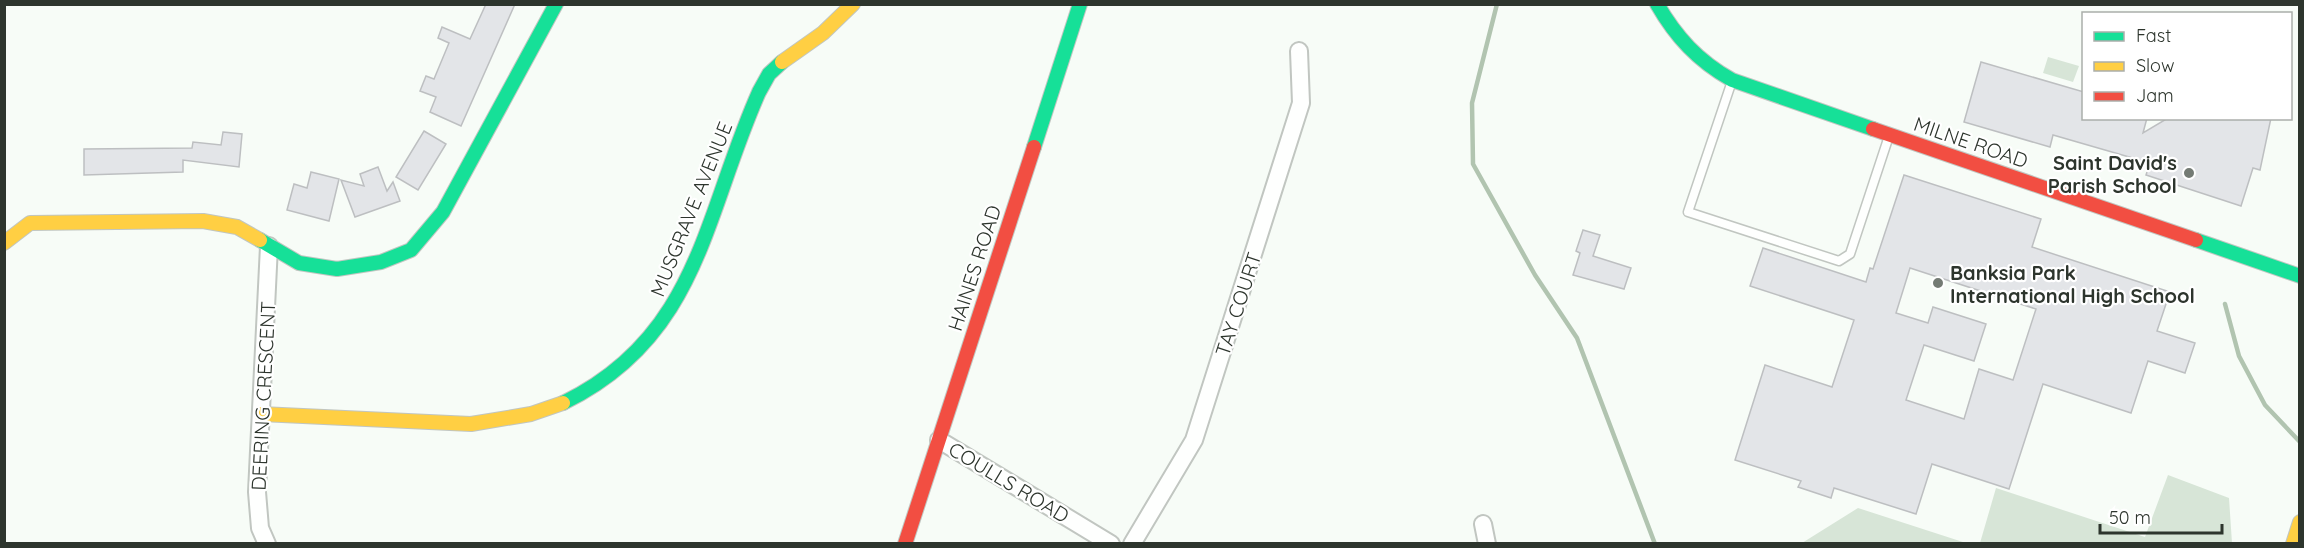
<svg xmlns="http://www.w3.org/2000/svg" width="2304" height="548" font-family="Quicksand,sans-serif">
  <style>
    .green { fill: #d7e5d7 }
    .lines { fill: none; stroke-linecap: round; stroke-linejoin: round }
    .stream { stroke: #b1c4b0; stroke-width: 4.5 }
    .building { fill: #e3e5e8; stroke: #bdbfc1; stroke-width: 1.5; fill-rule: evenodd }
    .lane-casing { stroke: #c1c6c1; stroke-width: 11 }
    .street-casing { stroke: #c1c6c1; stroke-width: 20 }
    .fast-casing { stroke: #c1c6c1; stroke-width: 16 }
    .slow-casing { stroke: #c1c6c1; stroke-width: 16 }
    .jam-casing { stroke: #c1c6c1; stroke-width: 16 }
    .lane { stroke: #fefffe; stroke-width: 8 }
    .street { stroke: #fefffe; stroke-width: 16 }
    .fast { stroke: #16e098; stroke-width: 14 }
    .slow { stroke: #ffcf43; stroke-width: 14 }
    .jam { stroke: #f24e42; stroke-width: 14 }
    .poi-dot { fill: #747b74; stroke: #fff; stroke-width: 2 }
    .labels { text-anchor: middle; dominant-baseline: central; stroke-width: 4.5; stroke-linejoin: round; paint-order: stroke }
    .street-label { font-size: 20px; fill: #2d352d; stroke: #fff }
    .poi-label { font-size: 20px; font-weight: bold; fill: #2d352d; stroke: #fff; text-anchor: end }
  </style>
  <rect width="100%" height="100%" fill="#f7fcf7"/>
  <!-- green -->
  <path class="green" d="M2048,57L2079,66L2073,82L2043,73Z
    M2168,475L2229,498L2232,543H1980L1996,488L2145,537Z
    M1858,508L1966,543H1802Z"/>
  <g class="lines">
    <!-- stream -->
    <path class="stream" d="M1497,4L1472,103L1473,164L1535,275L1577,338L1655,544
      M2225,304L2239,356L2265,405L2300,442"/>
  </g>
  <!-- building -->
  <path class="building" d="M486,4H515L461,126L430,112L436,97L420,91L426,76L434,79L449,43L438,38L442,27L470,39Z
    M1981,62L2084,92V118H2147L2143,133L2168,118H2271L2260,170L2253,168L2241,206L2146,175L2150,163L2053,135L2050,147L1964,122Z
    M424,131L446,144L418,190L396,177Z
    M223,132L242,134L239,167L183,160V172L84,175V149L192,148L193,142L221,145Z
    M378,167L387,191L393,182L400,201L355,217L341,180L364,186L360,174Z
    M311,172L339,179L329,221L287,210L294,184L307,188Z
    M1904,175L2041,219L2032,247L2170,292L2157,331L2195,343L2185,373L2148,361L2131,413L2043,384L2009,489L1932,464L1916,514L1834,488L1831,498L1798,487L1801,481L1735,460L1765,365L1832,387L1854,320L1750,286L1763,248L1866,282L1870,268L1873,269ZM1910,268L2036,309L2013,380L1979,369L1964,419L1906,400L1924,345L1974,361L1986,324L1933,307L1928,323L1896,313Z
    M1583,230L1600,235L1593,256L1631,268L1624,289L1573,275L1580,253L1576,251Z"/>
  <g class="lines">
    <!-- lane casing -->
    <g class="lane-casing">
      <path id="lane" d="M1732,81L1688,212L1839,261L1850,254L1889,136"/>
    </g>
    <!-- street casing -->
    <g class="street-casing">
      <path id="street" d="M939,440L1111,544
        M1483,524L1487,544
        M267,544L260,528L257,492L269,246
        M1132,544L1194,440L1301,103L1299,51"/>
    </g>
    <!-- fast casing -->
    <g class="fast-casing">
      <path id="fast" d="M1657,4C1676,37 1698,61 1732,80L1873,129
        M1034,147L1080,4
        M260,240L299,263L337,269L381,262L411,250L443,212L556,4
        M2196,240L2300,276
        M563,403C699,337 704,215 759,92L769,74L782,62"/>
    </g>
    <!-- slow casing -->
    <g class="slow-casing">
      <path id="slow" d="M782,62L823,33L853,4
        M4,243L30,223L203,221L237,227L260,240
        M261,414L471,424L531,414L563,403
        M2293,544L2300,522"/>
    </g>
    <!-- jam casing -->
    <g class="jam-casing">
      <path id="jam" d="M1873,129L2196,240
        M905,544L1034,147"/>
    </g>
    <!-- lane -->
    <use href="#lane" class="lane"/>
    <!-- street -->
    <use href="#street" class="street"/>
    <!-- fast -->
    <use href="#fast" class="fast"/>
    <!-- slow -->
    <use href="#slow" class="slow"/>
    <!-- jam -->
    <use href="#jam" class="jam"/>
  </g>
  <!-- markers -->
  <g class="poi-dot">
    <circle cx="2189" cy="173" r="6"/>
    <circle cx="1938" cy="283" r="6"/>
  </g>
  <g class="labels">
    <!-- street labels -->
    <g class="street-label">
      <text transform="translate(1971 142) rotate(19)">MILNE ROAD</text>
      <text transform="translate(691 209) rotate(-68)">MUSGRAVE AVENUE</text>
      <text transform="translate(974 268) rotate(-72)">HAINES ROAD</text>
      <text transform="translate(1238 304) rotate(-72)">TAY COURT</text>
      <text transform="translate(263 396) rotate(-87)">DEERING CRESCENT</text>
      <text transform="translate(1009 482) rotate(31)">COULLS ROAD</text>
    </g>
    <!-- poi labels -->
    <g class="poi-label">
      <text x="2177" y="162">Saint David's<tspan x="2177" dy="23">Parish School</tspan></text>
      <text x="1950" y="272" text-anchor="start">Banksia Park<tspan x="1950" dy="23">International High School</tspan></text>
    </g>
  </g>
  <!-- border -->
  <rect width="2304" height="548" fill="none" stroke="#2d352d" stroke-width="12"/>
  <!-- legend -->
  <rect x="2082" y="12" width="210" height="108" fill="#ffffff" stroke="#abaeab" stroke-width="1.5"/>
  <rect x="2094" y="32" width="30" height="9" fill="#16e098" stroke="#abaeab" stroke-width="1.5"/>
  <text x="2136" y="42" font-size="18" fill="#2d352d">Fast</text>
  <rect x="2094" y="62" width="30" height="9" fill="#ffcf43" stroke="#abaeab" stroke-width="1.5"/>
  <text x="2136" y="72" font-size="18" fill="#2d352d">Slow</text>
  <rect x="2094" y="92" width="30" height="9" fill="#f24e42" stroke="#abaeab" stroke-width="1.5"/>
  <text x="2136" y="102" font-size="18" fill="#2d352d">Jam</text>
  <!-- scale -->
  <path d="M2100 524v9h122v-9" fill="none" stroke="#2d352d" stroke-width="3"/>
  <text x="2109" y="524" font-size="18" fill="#2d352d" stroke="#ffffff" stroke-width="4.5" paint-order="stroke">50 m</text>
</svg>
